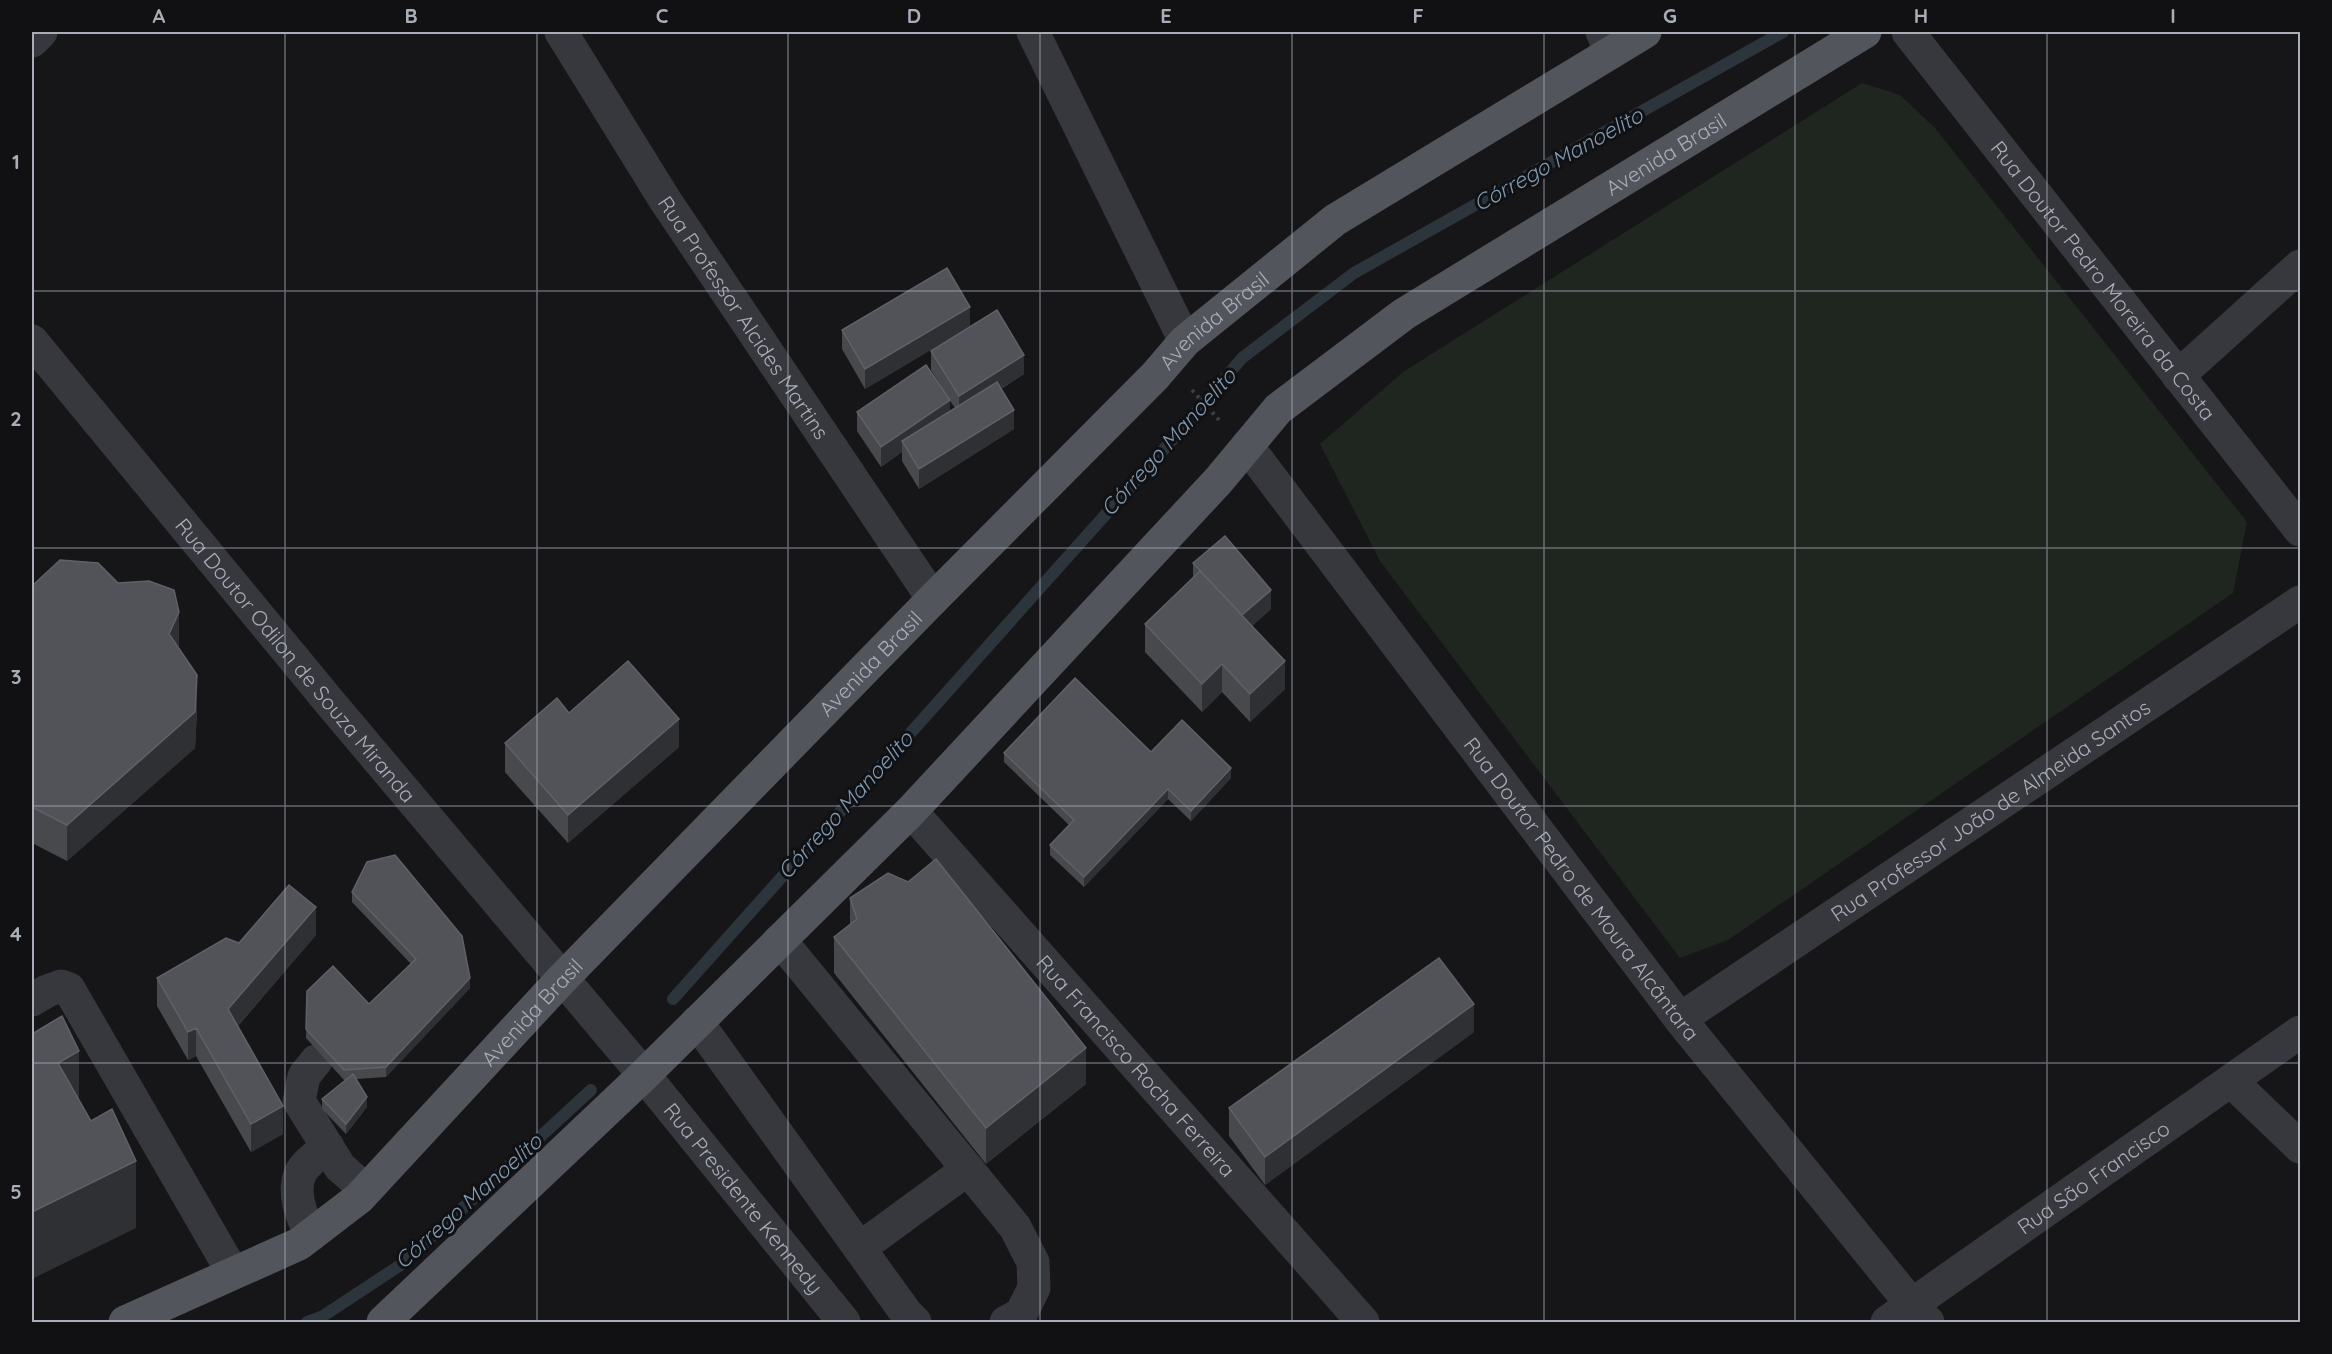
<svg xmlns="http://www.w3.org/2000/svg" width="2332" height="1354" font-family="Quicksand,sans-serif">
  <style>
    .green { fill: #1e261f }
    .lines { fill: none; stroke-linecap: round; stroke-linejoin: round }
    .stream { stroke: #2c353c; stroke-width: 12 }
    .path { stroke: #3d3f44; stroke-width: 4; stroke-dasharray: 3 4.5; stroke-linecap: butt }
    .minor { stroke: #37383d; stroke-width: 33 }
    .major { stroke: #53555c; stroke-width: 33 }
    .wall { fill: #47494d; fill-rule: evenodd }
    .shaded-wall { fill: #2f3033 }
    .building { fill: #525359; stroke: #5f6168; stroke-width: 1.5 }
    .grid { fill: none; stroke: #a8adb8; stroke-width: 1.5; stroke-opacity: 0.55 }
    .labels { text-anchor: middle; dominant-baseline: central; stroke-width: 6; stroke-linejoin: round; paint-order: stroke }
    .street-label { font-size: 21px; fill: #a8adb8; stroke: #111113 }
    .water-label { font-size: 22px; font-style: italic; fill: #7f9bb3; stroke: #111113 }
    .neatline { fill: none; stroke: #a8adb8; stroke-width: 2 }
    .grid-label { font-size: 20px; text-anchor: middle; font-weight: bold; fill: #a8adb8 }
  </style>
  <rect width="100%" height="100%" fill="#161618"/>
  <!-- green -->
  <path class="green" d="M1862,83L1900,95L1935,128L2247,522L2233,593L1728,940L1680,958L1380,561L1320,444L1403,372Z"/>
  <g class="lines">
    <!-- stream -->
    <path class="stream" d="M673,999L1190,420L1242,358L1354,273L1783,32
      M307,1322L323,1316L402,1264L591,1090"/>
    <!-- path -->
    <path class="path" d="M1192,390L1219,420"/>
    <!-- minor -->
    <g class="minor">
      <path id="s1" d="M561,32L665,200L933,599"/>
      <path d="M1033,32L1185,341"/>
      <path d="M1602,32L1611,52"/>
      <path id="s2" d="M1908,32L2300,530"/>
      <path d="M32,41L41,32"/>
      <path id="s3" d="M32,341L327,699L644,1075L844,1322"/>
      <path d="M2178,376L2300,266"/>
      <path id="s4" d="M1247,446L1680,1019L1912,1305L1928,1322"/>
      <path id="s5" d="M911,811L1363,1322"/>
      <path d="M780,940L1015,1227L1033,1262L1034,1288L1021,1314L1006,1322"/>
      <path d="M32,1000L47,991L61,986L69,989L233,1273"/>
      <path id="s6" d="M1680,1019L2300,602"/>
      <path d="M697,1022L906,1313L915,1322"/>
      <path d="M316,1061L304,1076L299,1101L340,1167L366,1190"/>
      <path d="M2231,1081L2300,1147"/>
      <path d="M311,1235C302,1217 292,1194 300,1174C305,1163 319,1154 328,1147"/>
      <path d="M860,1248L968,1169"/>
      <path id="s7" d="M1887,1322L2300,1032"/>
    </g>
    <!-- major -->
    <g class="major">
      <path id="s8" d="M125,1322L299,1244L359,1198L562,979L933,599L1155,376L1185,341L1335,220L1645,32"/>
      <path id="s9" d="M383,1322L644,1075L911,811L1218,481L1278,409L1404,314L1865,32"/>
    </g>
  </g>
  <!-- wall -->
  <path class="wall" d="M970,326L1024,374L1001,389L1014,429L919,489L902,461V452L881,467L857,431V412L948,397L931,370V351L957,334L865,389L842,349V330ZM950,401L955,408L950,411Z
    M1193,563L1271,609L1252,626L1285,689L1250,722L1222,692L1202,712L1145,652V624L1193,578Z
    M32,586L179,648L197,711L195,748L67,861L32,843Z
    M505,743L679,747L568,843L505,772Z
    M1151,752L1231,778L1191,821L1168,799L1084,887L1050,855V845L1069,825L1004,762V753Z
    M352,892L470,988L386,1077L356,1079L367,1107L346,1134L322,1109V1099L345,1080H344L306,1038L307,991L369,1004L411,964L352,902Z
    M850,898L1086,1084L986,1164L834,973V937L850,924Z
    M316,935L238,1026L283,1134L251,1152L196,1056L188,1060L157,1006V978Z
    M1474,1032L1265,1185L1229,1136V1108Z"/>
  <!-- shaded-wall -->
  <path class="shaded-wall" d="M970,307V327L865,389V369Z
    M1024,355V374L959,415V396Z
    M950,400V420L902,441V452L881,467V447Z
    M1014,410V429L919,489V469Z
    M1271,590V609L1239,637V617Z
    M179,612V647L169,670V634Z
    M1285,661V689L1250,722V694Z
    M1222,664V692L1202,712V684Z
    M197,675V711L195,748L67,861V825Z
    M679,719V747L568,843V815Z
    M1231,768V778L1191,821V811Z
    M1168,789V799L1084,887V877Z
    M316,907V935L228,1037V1009Z
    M470,978V988L386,1077V1067Z
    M1474,1004V1032L1265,1185V1157Z
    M196,1028V1056L188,1060V1032Z
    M1086,1048V1084L986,1164V1128Z
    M79,1051V1118L58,1063Z
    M367,1097V1107L346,1134V1124Z
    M283,1106V1134L251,1152V1124Z
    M136,1161V1228L32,1279V1212Z"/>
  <!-- building -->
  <path class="building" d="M947,268L970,307L865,369L842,330Z
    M997,310L1024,355L959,396L931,351Z
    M926,365L950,400L881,447L857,412Z
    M997,382L1014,410L919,469L902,441Z
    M1225,536L1271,590L1242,615L1193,563Z
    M60,560L98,563L118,583L149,581L174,590L179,612L169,634L197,675L195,712L67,825L32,807V586Z
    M1200,571L1285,661L1250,694L1222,664L1202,684L1145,624Z
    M628,661L679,719L568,815L505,743L557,698L569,713Z
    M1075,678L1151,752L1182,720L1231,768L1191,811L1168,789L1084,877L1050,845L1074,820L1004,753Z
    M395,855L462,936L470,978L386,1067L344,1070L306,1029L307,991L333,966L369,1004L416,959L352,892L367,862Z
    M936,859L1086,1048L986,1128L834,937L857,919L850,898L888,873L908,882Z
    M289,885L316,907L228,1009L283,1106L251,1124L196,1028L188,1032L157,978L226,938L239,943Z
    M1439,958L1474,1004L1265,1157L1229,1108Z
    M62,1016L79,1051L58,1063L91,1121L112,1109L136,1161L32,1212V1034Z
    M353,1074L367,1097L346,1124L322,1099Z"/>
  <!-- grid -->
  <path class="grid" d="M285,32V1322M537,32V1322M788,32V1322M1040,32V1322M1292,32V1322M1544,32V1322M1795,32V1322M2047,32V1322M32,291H2300M32,548H2300M32,806H2300M32,1063H2300"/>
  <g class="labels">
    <!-- street labels -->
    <g class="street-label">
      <text stroke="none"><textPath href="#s9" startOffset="1744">Avenida Brasil</textPath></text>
      <text stroke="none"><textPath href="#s2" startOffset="316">Rua Doutor Pedro Moreira da Costa</textPath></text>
      <text stroke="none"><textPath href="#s1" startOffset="339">Rua Professor Alcides Martins</textPath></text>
      <text stroke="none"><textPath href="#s8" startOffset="1492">Avenida Brasil</textPath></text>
      <text stroke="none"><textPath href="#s3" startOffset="414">Rua Doutor Odilon de Souza Miranda</textPath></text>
      <text stroke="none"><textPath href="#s8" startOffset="1006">Avenida Brasil</textPath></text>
      <text stroke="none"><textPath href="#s6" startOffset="374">Rua Professor João de Almeida Santos</textPath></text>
      <text stroke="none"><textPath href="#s4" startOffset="555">Rua Doutor Pedro de Moura Alcântara</textPath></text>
      <text stroke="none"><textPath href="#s8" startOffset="520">Avenida Brasil</textPath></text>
      <text stroke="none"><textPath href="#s5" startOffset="340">Rua Francisco Rocha Ferreira</textPath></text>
      <text stroke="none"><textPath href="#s7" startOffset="252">Rua São Francisco</textPath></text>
      <text stroke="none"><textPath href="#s3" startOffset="1114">Rua Presidente Kennedy</textPath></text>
    </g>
    <!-- water labels -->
    <g class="water-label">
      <text transform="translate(1558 159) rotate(-29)">Córrego Manoelito</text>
      <text transform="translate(1168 442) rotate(-48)">Córrego Manoelito</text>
      <text transform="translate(845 805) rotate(-48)">Córrego Manoelito</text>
      <text transform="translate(468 1201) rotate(-42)">Córrego Manoelito</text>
    </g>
  </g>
  <!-- border -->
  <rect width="2332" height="1354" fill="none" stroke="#111113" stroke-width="66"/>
  <rect x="33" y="33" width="2266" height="1288" class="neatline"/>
  <g class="grid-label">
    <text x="159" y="23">A</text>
    <text x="411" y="23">B</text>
    <text x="662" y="23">C</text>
    <text x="914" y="23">D</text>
    <text x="1166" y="23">E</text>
    <text x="1418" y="23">F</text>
    <text x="1670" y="23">G</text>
    <text x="1921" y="23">H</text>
    <text x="2173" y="23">I</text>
    <text x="16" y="169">1</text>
    <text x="16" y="426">2</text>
    <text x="16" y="684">3</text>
    <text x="16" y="941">4</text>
    <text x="16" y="1199">5</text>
  </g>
</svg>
